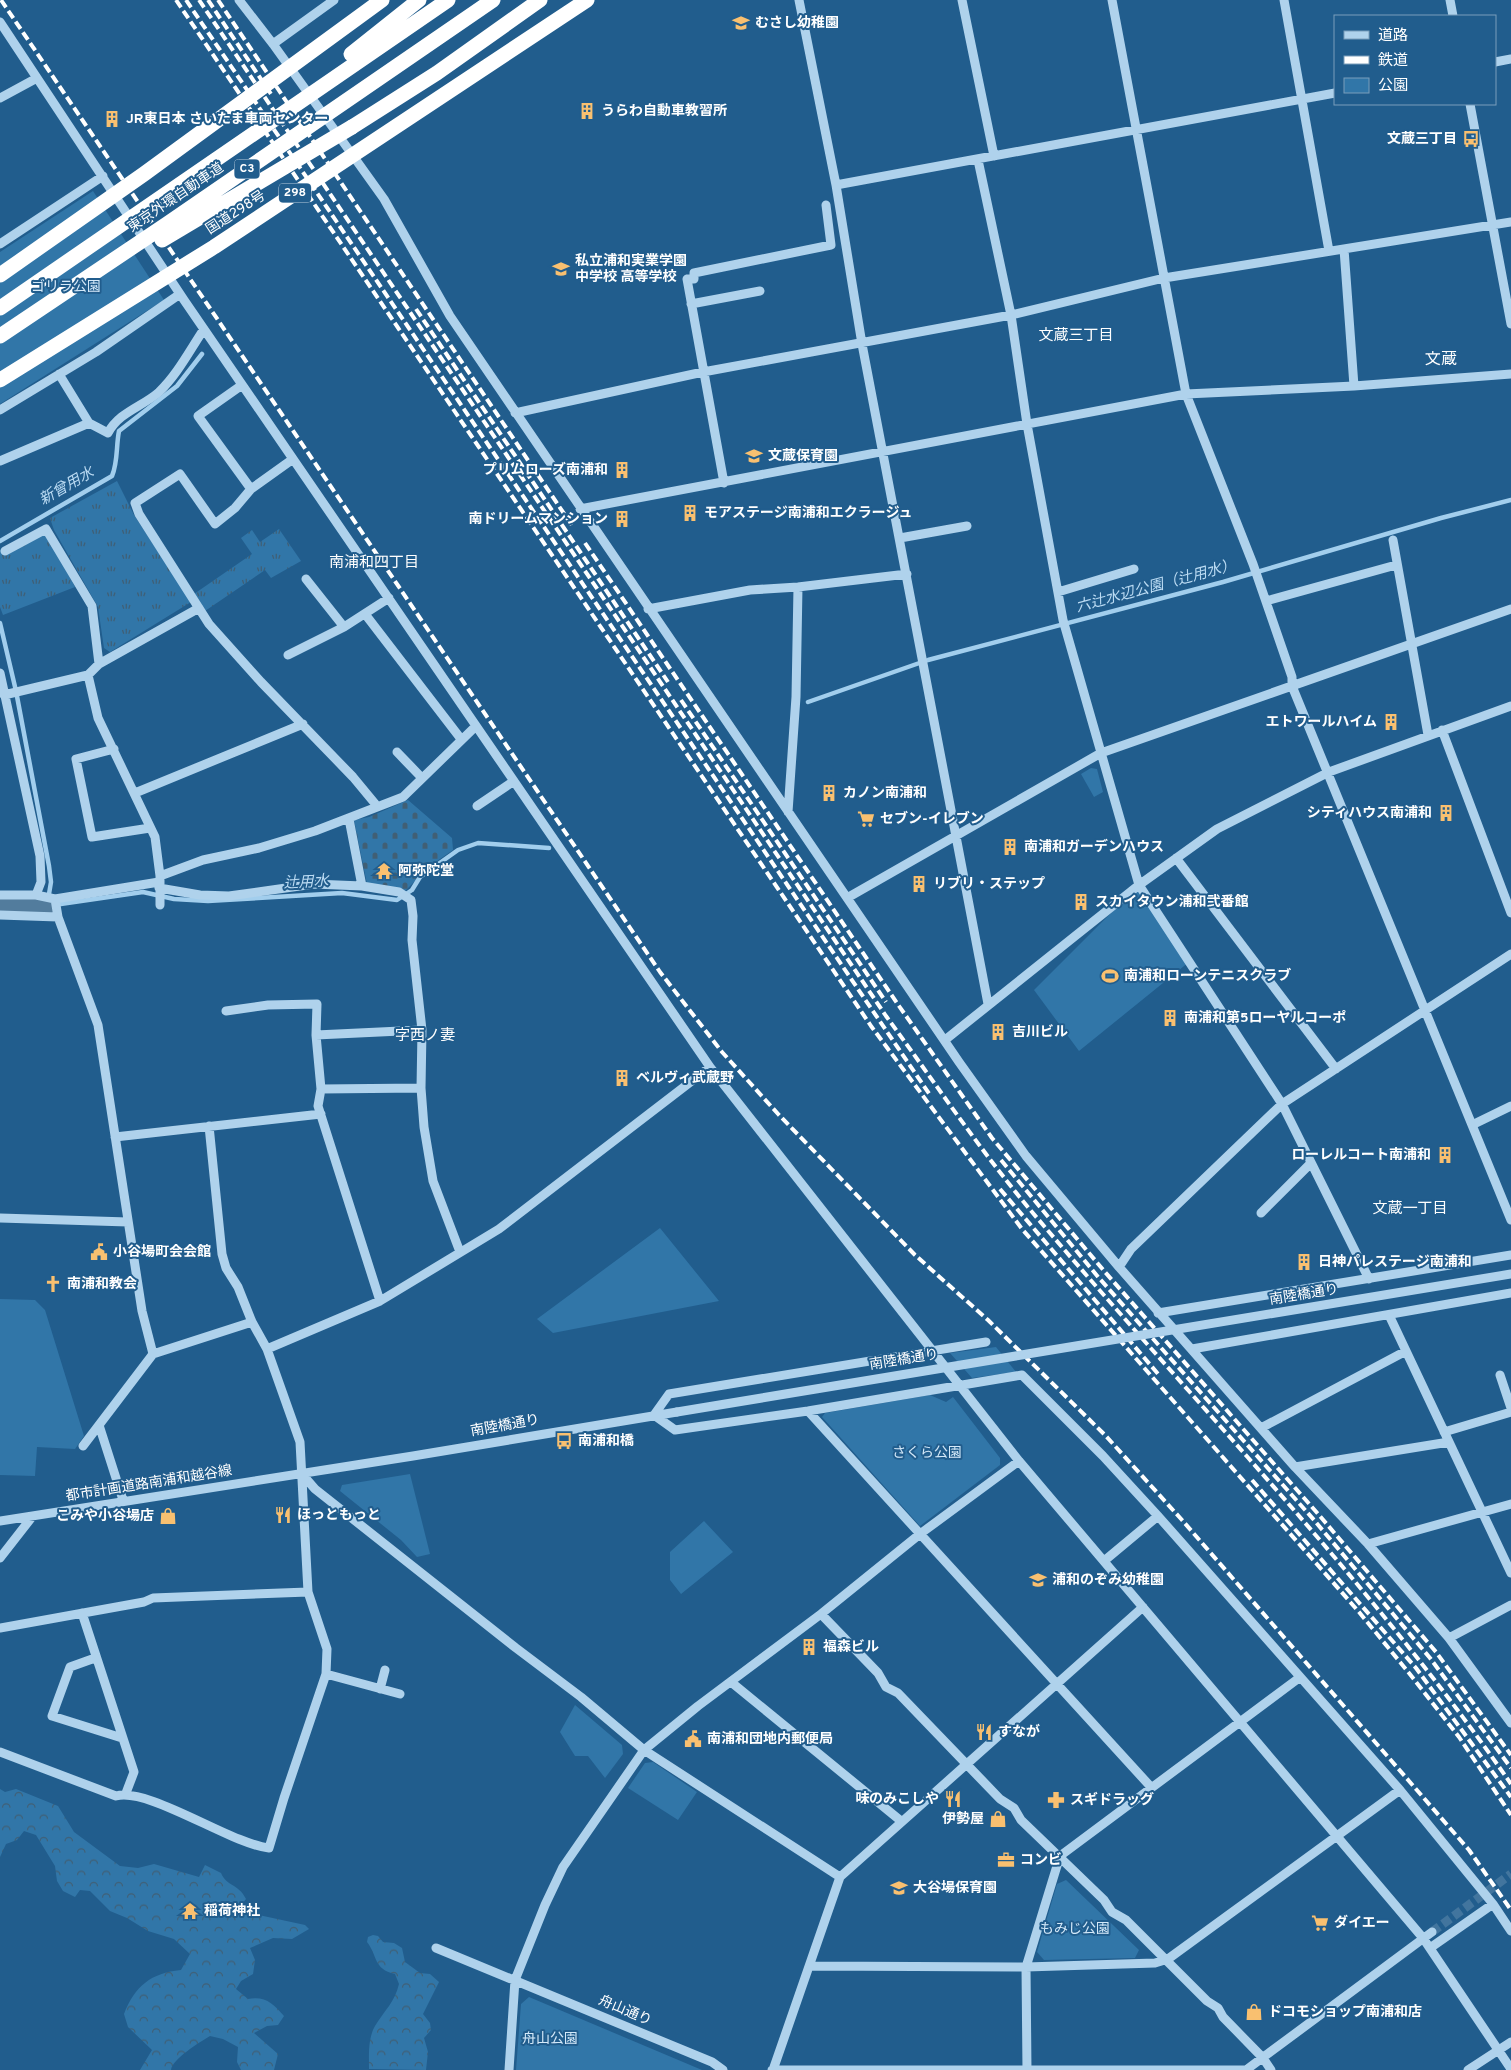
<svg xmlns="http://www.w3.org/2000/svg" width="1511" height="2070" font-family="Overpass,'Noto Sans JP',sans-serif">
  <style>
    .grass { fill: url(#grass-tufts) }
    .forest { fill: url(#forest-crowns) }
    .cemetery { fill: url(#cemetery-stones) }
    .park { fill: #3176a8 }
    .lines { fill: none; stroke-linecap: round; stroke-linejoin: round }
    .stream { stroke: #a2ceed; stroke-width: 4.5 }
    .river { stroke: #527c9d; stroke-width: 25 }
    .minor-tunnel { stroke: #42759e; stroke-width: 9; stroke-dasharray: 9 4.5; stroke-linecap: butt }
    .minor { stroke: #afd2ec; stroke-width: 9 }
    .highway { stroke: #fff; stroke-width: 15 }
    .rail { stroke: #fff; stroke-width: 4; stroke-dasharray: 9 4; stroke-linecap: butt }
    .minor-bridge { stroke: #afd2ec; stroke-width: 9 }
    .highway-bridge { stroke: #fff; stroke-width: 15 }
    .labels { text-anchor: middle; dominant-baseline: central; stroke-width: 4; stroke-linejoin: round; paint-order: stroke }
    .shield { fill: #215d8d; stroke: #bccedd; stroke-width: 1 }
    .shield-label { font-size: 12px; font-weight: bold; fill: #fff }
    .poi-label { font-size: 14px; font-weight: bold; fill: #fff; stroke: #215d8d; text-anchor: start }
    .street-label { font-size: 14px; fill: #fff; stroke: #215d8d }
    .park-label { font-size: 14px; fill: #d4e9f9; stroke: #215d8d }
    .neighbourhood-label { font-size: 15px; fill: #fff; stroke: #215d8d }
    .water-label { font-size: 15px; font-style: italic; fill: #bbdbf3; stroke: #215d8d }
    .quarter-label { font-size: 16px; fill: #fff; stroke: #215d8d }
  </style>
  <defs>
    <pattern id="grass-tufts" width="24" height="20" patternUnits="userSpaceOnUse" patternTransform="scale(1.25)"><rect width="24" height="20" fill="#3176a8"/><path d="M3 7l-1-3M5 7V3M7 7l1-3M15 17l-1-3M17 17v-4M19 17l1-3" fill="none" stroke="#405f75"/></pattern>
    <pattern id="forest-crowns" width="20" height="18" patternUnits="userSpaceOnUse" patternTransform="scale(1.25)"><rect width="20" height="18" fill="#3176a8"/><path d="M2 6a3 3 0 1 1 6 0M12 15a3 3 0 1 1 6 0" fill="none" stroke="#405f75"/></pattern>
    <pattern id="cemetery-stones" width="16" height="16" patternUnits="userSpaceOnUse" patternTransform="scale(1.25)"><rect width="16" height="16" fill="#3176a8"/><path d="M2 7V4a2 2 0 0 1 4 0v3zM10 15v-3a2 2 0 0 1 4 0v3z" fill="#405f75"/></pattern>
  </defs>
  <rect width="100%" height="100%" fill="#215d8d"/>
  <!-- grass -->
  <path class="grass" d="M117,481L134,515L191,602L110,652L104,648L98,607L54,530L50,518Z
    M279,529L301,561L271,578L265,570L205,611L194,594L252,554L241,538L252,530L260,542Z
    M39,535L48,536L75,587L3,615L0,607V549L5,556Z"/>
  <!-- forest -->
  <path class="forest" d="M0,1789L5,1792L16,1789L58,1806L74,1832L120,1866L138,1868L154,1864L199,1877L205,1865L221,1873C227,1887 238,1883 246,1899L241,1905L245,1912L305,1925L309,1929L292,1939L273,1938L250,1948L255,1960L253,1974L241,1981L236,1989L248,1999C266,1996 273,2004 284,2016L278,2025L267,2026L254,2033L278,2054L274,2070H241L237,2062L238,2047L223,2039L210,2036C200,2042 172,2059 171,2070H140L152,2050L128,2027L124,2014C135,1986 151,1973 181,1970L190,1954L174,1939L148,1931L127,1918L110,1911L90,1891L80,1890L75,1897L63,1891L57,1881L55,1866L36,1835L24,1831L17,1840L6,1844L0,1857Z
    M373,1935L378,1936L383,1942L394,1943L402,1948L405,1962L420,1973L430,1974L439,1982L423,2014L430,2023L431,2030L424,2038L428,2052L426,2070L369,2069C369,2055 368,2038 375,2026C384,2011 395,2002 399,1984L395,1974C373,1969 378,1956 367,1942L368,1937Z"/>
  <!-- cemetery -->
  <path class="cemetery" d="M408,800L452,838L453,850L417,875L416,880L405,891L367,884L354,820L369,817Z"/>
  <!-- park -->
  <path class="park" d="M93,191L164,300L0,404V252Z
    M1091,768L1097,769L1103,792L1094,797L1081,774Z
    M1139,885L1189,962L1079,1051L1034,990Z
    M660,1228L719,1301L553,1333L537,1319Z
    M0,1299L35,1300L45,1310L84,1436L75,1449L37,1447L35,1476L0,1475Z
    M996,1347L1016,1372L972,1378L950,1353Z
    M930,1395L946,1402L953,1397L1000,1458V1465L920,1526L822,1417L825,1413Z
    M410,1474L430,1554L417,1557L401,1540L340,1491L342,1485Z
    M704,1521L733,1552L681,1594L670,1580V1552Z
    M575,1705L622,1745L623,1754L605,1778L588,1756H575L560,1732Z
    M653,1762L697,1792L678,1820L628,1788L645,1763Z
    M1066,1880L1139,1950L1135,1958L1044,1960L1037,1952L1057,1884Z
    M529,1997L702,2070H516L521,2004Z"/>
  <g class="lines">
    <!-- stream -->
    <path class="stream" d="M0,541L112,476C118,462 116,446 119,431L177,386L202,354
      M0,623L16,691L49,866L51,882L47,906L143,892L174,899L208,901L342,893L397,900L412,890L420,877L458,850L478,843L549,848
      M808,702L928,660L1223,582L1441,518L1511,500"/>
    <!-- river -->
    <path class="river" d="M0,906H47"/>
    <!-- minor-tunnel -->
    <path class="minor-tunnel" d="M1432,1932L1511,1874"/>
    <!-- minor -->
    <path class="minor" d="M239,0L273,44L384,199L450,316L959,1062L1026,1156L1119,1267L1295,1467L1368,1544L1449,1638L1511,1723
      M799,0L836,185L862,344L988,1004
      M962,0L994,156
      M1112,0L1186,394L1253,564L1292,677V686L1511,1220
      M1284,0L1329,251
      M1450,0L1453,16
      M0,22L184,300L710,1067L1019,1461L1423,1938L1511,2069
      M273,44L334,0
      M1495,62L1511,59
      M0,98L37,78
      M1470,104L1511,324
      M978,160L1011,315L1027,424L1063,620L1139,885L1282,1104L1369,1279
      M836,185L1335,93
      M0,244L103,176
      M1344,249L1354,386
      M691,304L760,291
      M59,374L89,423L108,433C119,412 142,407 159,392C177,375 190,350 204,329
      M242,385L198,416L251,489L235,508L215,524L180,474L135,503L139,514L209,624L261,682L353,777L377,806
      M0,410L96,352L180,294
      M515,413L703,372L1011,315L1164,278L1511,222
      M0,461L89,423
      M724,483L687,279H694V273L831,245L826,205
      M251,489L293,459
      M580,509L1186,394L1354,386L1511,374
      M900,538L967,526
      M1393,540L1428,735
      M5,551L46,529L92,606L99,664
      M306,579L344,627
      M1058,592L1134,569
      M1266,601L1396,565
      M648,609L750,590L798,587L907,574
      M365,614L461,739
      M288,655L344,627L389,598
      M0,673L40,856L41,882L36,895
      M88,675L98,718L155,837L160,876V905
      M4,695L88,675L99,664L199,608
      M1442,730L1511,913
      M114,749L76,759L92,837L150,828
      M397,752L422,778
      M135,793L303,724
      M477,806L514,781
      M788,812L796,697L798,587
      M349,819L362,886
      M1176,858L1336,1069
      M160,876L203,860L259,848L315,831L403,797L476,726
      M159,888L200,895L229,896L314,884L362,886L399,892L411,900L413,916L412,940L422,1030L421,1088L424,1127L433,1181L460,1252
      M0,895H36L55,899L159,882
      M847,898L1101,753L1511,609
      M55,899L58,917L98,1025L142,1311L153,1354
      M0,915L58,917
      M226,1011L268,1005L317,1004L316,1035L422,1030
      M316,1035L321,1089L318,1106L380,1301
      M945,1040L1139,885L1217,829L1329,772L1511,706
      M321,1089L421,1088
      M1472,1125L1511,1106
      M209,1126L222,1254L226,1268L238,1287L252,1322
      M115,1137L321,1114
      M1261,1213L1311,1163
      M0,1218L128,1222
      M1119,1267L1131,1249L1282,1104L1511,954
      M1158,1313L1511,1255
      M1389,1315L1511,1573
      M986,1342L669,1394L654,1415L675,1430L808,1411L1022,1375L1103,1456L1158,1516L1400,1790L1493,1904L1511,1931
      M1192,1349L1511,1293
      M1500,1375L1511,1408
      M808,1411L1150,1786
      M99,1425L123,1500
      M1261,1428L1406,1351
      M1444,1432L1511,1412
      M83,1446L153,1354L252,1322L267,1349L380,1301L499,1229L710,1067
      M1295,1467L1449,1442
      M302,1474L315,1489L516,1648L581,1697L644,1750L840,1877
      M0,1521L413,1456L677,1412
      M1368,1544L1511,1504
      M0,1558L32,1517
      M1104,1561L1158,1516
      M82,1613L134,1772L126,1793
      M821,1614L878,1673L886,1687L898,1693L1000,1799L1014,1808L1021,1820L1104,1900L1112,1912L1126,1920L1207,2001L1218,2008L1223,2017L1263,2058L1271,2070
      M0,1628L144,1602L153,1598L308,1592
      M1449,1638L1511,1605
      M95,1658L70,1667L52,1716L122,1738
      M326,1674L400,1694
      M731,1682L901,1821
      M380,1689L385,1670
      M0,1752L116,1796C149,1787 231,1844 269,1848L284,1798L326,1674L327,1649L308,1592L300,1442L267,1349
      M436,1948L712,2062L723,2070
      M1430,1948L1493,1904
      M810,1966L1026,1967L1155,1963L1168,1959L1400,1790
      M509,2070L515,1980L545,1905L563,1867L644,1750L698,1706L821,1614L920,1534L1019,1461
      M772,2070H1246
      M773,2070L840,1877L1143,1607
      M1027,2070L1026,1967L1060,1856L1299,1678
      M1246,2070L1432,1932
      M1468,2070L1511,2042"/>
    <!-- highway -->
    <path class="highway" d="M352,127L437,73L540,0"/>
    <!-- rail -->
    <path class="rail" d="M1,0L660,972L722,1052L779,1115L915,1255L988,1320L1105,1435L1182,1520L1469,1850L1511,1910
      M176,0L871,1026L1022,1229L1359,1612L1409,1673L1459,1737L1511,1815
      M186,0L930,1095
      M199,0L886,1016C936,1084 983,1155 1038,1219C1197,1406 1371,1582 1511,1784
      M208,0L273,97
      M218,0L573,527
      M416,309L668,682
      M585,543L899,1006L992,1138L1105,1272L1319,1515L1436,1652L1511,1755
      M681,700L886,1002
      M1001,1160L1099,1278L1314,1520L1430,1658L1511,1768
      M1000,1189L1159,1375
      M1252,1480L1416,1668L1511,1797"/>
    <!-- minor-bridge -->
    <path class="minor-bridge" d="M677,1412L1511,1274"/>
    <!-- highway-bridge -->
    <path class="highway-bridge" d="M351,54L419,0
      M162,240L352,127
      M0,275L144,174L382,0
      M0,308L448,0
      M0,336L167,224L493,0
      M0,380L214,247L587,0"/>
  </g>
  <!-- icons -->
  <defs>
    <g id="school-bare" transform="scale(1.35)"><path d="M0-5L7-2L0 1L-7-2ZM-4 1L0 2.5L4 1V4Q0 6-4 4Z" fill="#f9c070" stroke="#215d8d" stroke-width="2.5" paint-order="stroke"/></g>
    <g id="building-bare" transform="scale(1.35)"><path d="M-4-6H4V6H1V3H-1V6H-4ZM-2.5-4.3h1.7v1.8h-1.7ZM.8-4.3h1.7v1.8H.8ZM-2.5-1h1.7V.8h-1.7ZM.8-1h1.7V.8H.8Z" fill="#f9c070" stroke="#215d8d" stroke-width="2.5" paint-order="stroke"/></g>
    <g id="bus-bare" transform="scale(1.35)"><path d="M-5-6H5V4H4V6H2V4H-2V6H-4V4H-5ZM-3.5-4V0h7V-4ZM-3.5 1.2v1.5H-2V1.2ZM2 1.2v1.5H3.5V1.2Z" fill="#f9c070" stroke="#215d8d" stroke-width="2.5" paint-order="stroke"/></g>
    <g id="supermarket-bare" transform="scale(1.35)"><path d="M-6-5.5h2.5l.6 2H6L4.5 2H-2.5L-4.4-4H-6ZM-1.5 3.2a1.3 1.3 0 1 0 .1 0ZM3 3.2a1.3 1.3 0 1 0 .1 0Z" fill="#f9c070" stroke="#215d8d" stroke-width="2.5" paint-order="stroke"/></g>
    <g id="temple-bare" transform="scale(1.35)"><path d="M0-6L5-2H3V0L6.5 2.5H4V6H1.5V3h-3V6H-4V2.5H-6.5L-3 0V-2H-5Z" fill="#f9c070" stroke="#215d8d" stroke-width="2.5" paint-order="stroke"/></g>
    <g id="stadium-bare" transform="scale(1.35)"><path d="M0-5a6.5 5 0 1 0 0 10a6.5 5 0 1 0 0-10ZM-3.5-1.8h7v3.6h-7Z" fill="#f9c070" stroke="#215d8d" stroke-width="2.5" paint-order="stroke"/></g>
    <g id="civic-bare" transform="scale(1.35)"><path d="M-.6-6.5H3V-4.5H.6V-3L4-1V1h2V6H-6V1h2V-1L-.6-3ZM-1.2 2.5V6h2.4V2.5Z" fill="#f9c070" stroke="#215d8d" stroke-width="2.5" paint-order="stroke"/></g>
    <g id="church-bare" transform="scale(1.35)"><path d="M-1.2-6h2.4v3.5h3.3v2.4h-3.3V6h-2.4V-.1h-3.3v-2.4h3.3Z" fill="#f9c070" stroke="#215d8d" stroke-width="2.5" paint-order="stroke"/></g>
    <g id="restaurant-bare" transform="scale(1.35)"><path d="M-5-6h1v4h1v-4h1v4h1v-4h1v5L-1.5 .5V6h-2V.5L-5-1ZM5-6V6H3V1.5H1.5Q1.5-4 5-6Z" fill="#f9c070" stroke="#215d8d" stroke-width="2.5" paint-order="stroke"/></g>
    <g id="shop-bare" transform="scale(1.35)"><path d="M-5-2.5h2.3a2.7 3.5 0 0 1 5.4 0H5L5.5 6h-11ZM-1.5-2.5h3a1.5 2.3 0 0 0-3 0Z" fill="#f9c070" stroke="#215d8d" stroke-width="2.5" paint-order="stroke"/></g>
    <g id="pharmacy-bare" transform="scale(1.35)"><path d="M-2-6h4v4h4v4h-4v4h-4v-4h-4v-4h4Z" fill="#f9c070" stroke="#215d8d" stroke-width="2.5" paint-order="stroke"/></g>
    <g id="office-bare" transform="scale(1.35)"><path d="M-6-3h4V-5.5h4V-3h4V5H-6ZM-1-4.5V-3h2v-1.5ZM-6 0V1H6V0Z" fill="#f9c070" stroke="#215d8d" stroke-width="2.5" paint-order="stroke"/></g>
  </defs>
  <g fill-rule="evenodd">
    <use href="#school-bare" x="741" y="23"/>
    <use href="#building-bare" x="587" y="111"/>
    <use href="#building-bare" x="112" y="119"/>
    <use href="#bus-bare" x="1471" y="139"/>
    <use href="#school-bare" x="561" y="269"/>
    <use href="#school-bare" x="754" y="456"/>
    <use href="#building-bare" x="622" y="470"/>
    <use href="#building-bare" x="690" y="513"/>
    <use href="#building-bare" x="622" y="519"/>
    <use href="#building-bare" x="1391" y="722"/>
    <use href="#building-bare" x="829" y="793"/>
    <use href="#building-bare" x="1446" y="813"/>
    <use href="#supermarket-bare" x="866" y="819"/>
    <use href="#building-bare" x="1010" y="847"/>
    <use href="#temple-bare" x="384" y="871"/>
    <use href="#building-bare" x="919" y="884"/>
    <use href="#building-bare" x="1081" y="902"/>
    <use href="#stadium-bare" x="1110" y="976"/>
    <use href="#building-bare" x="1170" y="1018"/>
    <use href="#building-bare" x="998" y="1032"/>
    <use href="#building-bare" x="622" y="1078"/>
    <use href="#building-bare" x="1445" y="1155"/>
    <use href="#civic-bare" x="99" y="1252"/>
    <use href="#building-bare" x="1304" y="1262"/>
    <use href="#church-bare" x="53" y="1284"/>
    <use href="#bus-bare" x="564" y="1441"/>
    <use href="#restaurant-bare" x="283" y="1515"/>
    <use href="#shop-bare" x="168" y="1516"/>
    <use href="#school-bare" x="1038" y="1580"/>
    <use href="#building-bare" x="809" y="1647"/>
    <use href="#restaurant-bare" x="984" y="1732"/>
    <use href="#civic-bare" x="693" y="1739"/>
    <use href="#restaurant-bare" x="953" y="1799"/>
    <use href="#pharmacy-bare" x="1056" y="1800"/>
    <use href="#shop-bare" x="998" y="1819"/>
    <use href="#office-bare" x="1006" y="1860"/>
    <use href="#school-bare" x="899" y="1888"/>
    <use href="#temple-bare" x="190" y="1911"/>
    <use href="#supermarket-bare" x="1320" y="1923"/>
    <use href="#shop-bare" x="1254" y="2012"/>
  </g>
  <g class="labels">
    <!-- shield labels -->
    <g class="shield">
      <rect x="234.5" y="159.5" width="25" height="19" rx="4"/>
      <rect x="279" y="183.5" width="32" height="19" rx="4"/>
    </g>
    <g class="shield-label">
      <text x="247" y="169">C3</text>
      <text x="295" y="193">298</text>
    </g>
    <!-- poi labels -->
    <g class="poi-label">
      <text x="755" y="23">むさし幼稚園</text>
      <text x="601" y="111">うらわ自動車教習所</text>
      <text x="126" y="119">JR東日本 さいたま車両センター</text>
      <text x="1457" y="139" text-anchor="end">文蔵三丁目</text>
      <text x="575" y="261">私立浦和実業学園<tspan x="575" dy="16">中学校 高等学校</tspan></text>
      <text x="768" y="456">文蔵保育園</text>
      <text x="608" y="470" text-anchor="end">プリムローズ南浦和</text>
      <text x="704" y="513">モアステージ南浦和エクラージュ</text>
      <text x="608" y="519" text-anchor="end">南ドリームマンション</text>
      <text x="1377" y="722" text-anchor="end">エトワールハイム</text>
      <text x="843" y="793">カノン南浦和</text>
      <text x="1432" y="813" text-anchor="end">シティハウス南浦和</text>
      <text x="880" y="819">セブン-イレブン</text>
      <text x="1024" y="847">南浦和ガーデンハウス</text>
      <text x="398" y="871">阿弥陀堂</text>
      <text x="933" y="884">リブリ・ステップ</text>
      <text x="1095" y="902">スカイタウン浦和弐番館</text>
      <text x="1124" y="976">南浦和ローンテニスクラブ</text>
      <text x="1184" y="1018">南浦和第5ローヤルコーポ</text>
      <text x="1012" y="1032">吉川ビル</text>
      <text x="636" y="1078">ベルヴィ武蔵野</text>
      <text x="1431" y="1155" text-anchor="end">ローレルコート南浦和</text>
      <text x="113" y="1252">小谷場町会会館</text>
      <text x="1318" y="1262">日神パレステージ南浦和</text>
      <text x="67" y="1284">南浦和教会</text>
      <text x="578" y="1441">南浦和橋</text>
      <text x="297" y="1515">ほっともっと</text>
      <text x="154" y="1516" text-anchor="end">こみや小谷場店</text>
      <text x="1052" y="1580">浦和のぞみ幼稚園</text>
      <text x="823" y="1647">福森ビル</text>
      <text x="998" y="1732">すなが</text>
      <text x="707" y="1739">南浦和団地内郵便局</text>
      <text x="939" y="1799" text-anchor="end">味のみこしや</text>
      <text x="1070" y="1800">スギドラッグ</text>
      <text x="984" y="1819" text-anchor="end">伊勢屋</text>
      <text x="1020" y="1860">コンビ</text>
      <text x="913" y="1888">大谷場保育園</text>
      <text x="204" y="1911">稲荷神社</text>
      <text x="1334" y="1923">ダイエー</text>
      <text x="1268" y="2012">ドコモショップ南浦和店</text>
    </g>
    <!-- street labels -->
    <g class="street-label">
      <text transform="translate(176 198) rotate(-34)">東京外環自動車道</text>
      <text transform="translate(236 213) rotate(-33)">国道298号</text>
      <text transform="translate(1304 1295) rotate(-9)">南陸橋通り</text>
      <text transform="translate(904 1360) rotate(-9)">南陸橋通り</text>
      <text transform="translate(505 1426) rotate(-10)">南陸橋通り</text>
      <text transform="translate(149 1484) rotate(-9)">都市計画道路南浦和越谷線</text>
      <text transform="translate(625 2011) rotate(23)">舟山通り</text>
    </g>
    <!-- park labels -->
    <g class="park-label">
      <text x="66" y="287">ゴリラ公園</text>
      <text x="927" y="1453">さくら公園</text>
      <text x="1075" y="1929">もみじ公園</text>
      <text x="550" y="2039">舟山公園</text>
    </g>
    <!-- neighbourhood labels -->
    <g class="neighbourhood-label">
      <text x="1076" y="336">文蔵三丁目</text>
      <text x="374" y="563">南浦和四丁目</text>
      <text x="425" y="1036">字西ノ妻</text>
      <text x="1410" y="1209">文蔵一丁目</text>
    </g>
    <!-- water labels -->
    <g class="water-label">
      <text transform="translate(67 487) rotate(-30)">新曾用水</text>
      <text transform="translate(1156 587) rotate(-15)">六辻水辺公園（辻用水）</text>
      <text transform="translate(306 883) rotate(-3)">辻用水</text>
    </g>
    <!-- quarter labels -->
    <g class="quarter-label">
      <text x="1441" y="360">文蔵</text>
    </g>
  </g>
  <!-- legend -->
  <rect x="1334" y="15" width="162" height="90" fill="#215d8d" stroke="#7a9ebb"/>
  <rect x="1344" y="31" width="25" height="8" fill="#afd2ec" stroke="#7a9ebb"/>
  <text x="1378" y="40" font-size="15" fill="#ffffff">道路</text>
  <rect x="1344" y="56" width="25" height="8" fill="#ffffff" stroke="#7a9ebb"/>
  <text x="1378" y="65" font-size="15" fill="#ffffff">鉄道</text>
  <rect x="1344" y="78" width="25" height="15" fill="#3176a8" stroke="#7a9ebb"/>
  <text x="1378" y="90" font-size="15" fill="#ffffff">公園</text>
</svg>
